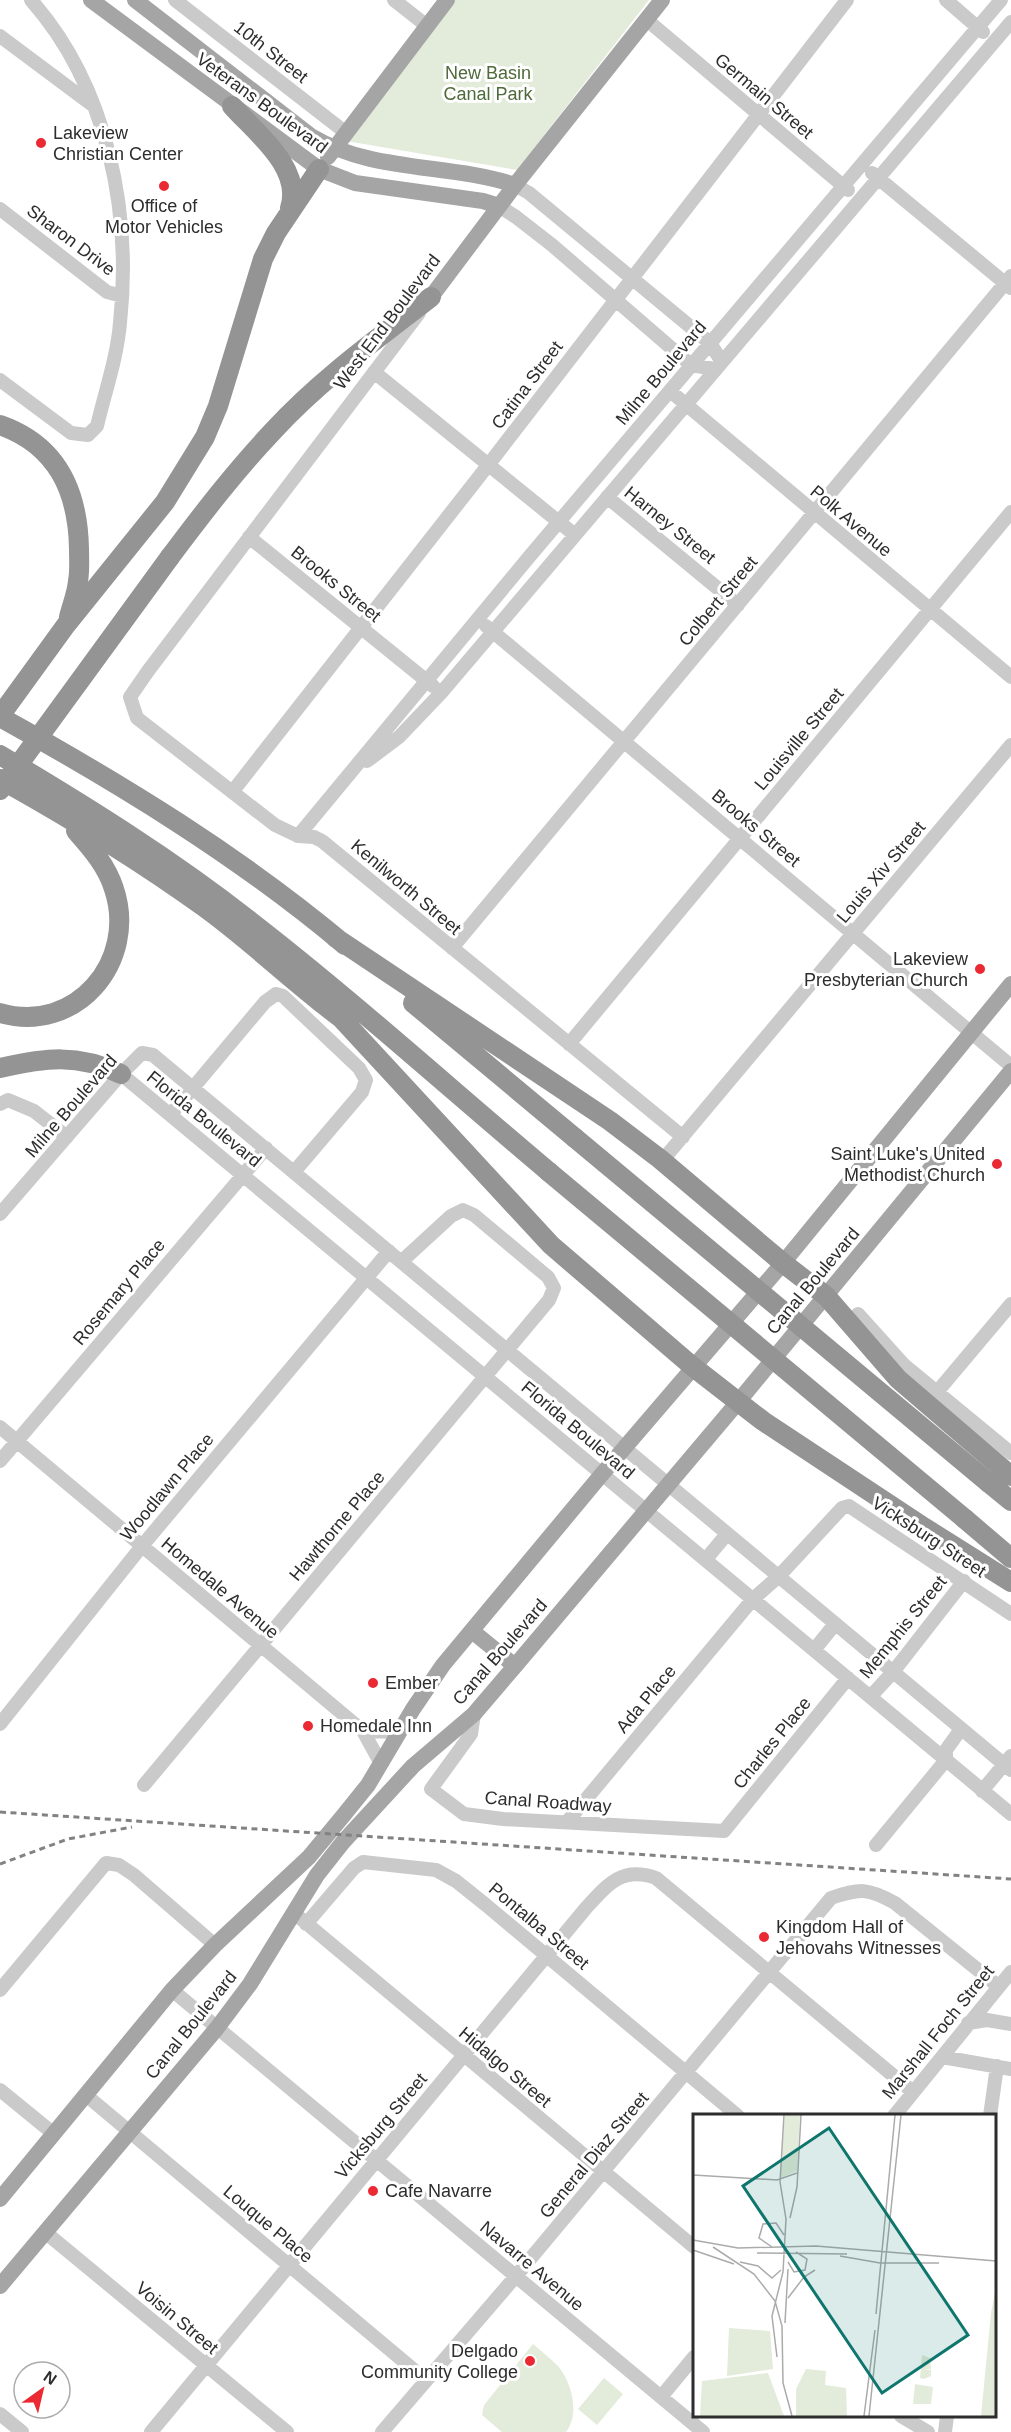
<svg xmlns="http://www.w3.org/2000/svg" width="1011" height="2432" font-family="Helvetica,sans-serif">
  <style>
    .green { fill: #e3ebda }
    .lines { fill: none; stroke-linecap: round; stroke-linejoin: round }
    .minor { stroke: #cacaca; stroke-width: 14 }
    .major { stroke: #a5a5a5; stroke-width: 16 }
    .highway { stroke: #949494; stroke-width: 20 }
    .rail { stroke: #828282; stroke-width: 3; stroke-dasharray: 6 4.5; stroke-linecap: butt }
    .highway-bridge { stroke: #949494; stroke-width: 20 }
    .poi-dot { fill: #ea2932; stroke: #fff; stroke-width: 2 }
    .labels { text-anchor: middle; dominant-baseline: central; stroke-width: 6; stroke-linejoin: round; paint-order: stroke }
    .street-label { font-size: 18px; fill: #2d2d2d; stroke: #fff }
    .park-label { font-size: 18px; fill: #4f6a39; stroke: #fff }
    .poi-label { font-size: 18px; fill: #2d2d2d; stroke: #fff; text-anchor: start }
    .inset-road { fill: none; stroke: #ababab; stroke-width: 1.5 }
    .view { fill: #0f766e; fill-opacity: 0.15; stroke: #0f766e; stroke-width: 3 }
    .inset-edge { fill: none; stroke: #2d2d2d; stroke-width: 3 }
  </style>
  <rect width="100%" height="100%" fill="#fff"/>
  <!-- green -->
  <path class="green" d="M455,0H649L517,170L346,141Z
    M533,2344C541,2351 550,2358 558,2366C572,2383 580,2414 566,2432H502L482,2415L484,2405Z
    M604,2378L623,2394L597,2425L578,2409Z"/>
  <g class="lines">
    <!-- minor -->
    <path class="minor" d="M175,0L345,132
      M394,0L427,26
      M946,0L983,32
      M647,20L848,190
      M0,36L91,104
      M872,173L1011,288
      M515,185L529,193L710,343L722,362
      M499,206L516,217L552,245L691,365L715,369
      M0,209L107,292L122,296
      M419,313L148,671L130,697L137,718L275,825L298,836L314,837L322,841L683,1137
      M374,372L575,535
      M0,380L71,433L88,435L97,426C105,392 117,358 120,323C132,211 107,86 31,0
      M670,391L1011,677
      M607,497L738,605
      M249,537L433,686
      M486,626L1011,1066
      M367,761L399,737L441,693L1011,22
      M233,791L489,464L847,0
      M298,836L529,557L1001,0
      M452,948L1011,276
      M569,1044L1011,512
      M121,1074L1011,1814
      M0,1104L8,1100L34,1111L67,1137
      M171,1114L265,1002L276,994L283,996L359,1068L366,1080L362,1092L294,1172
      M662,1161L1011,745
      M0,1214L121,1074L142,1053L153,1055L1011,1770
      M858,1314L904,1365L1011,1453
      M937,1392L1011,1304
      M0,1427L363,1731L380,1762
      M0,1461L266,1148
      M706,1559L727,1534
      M814,1650L835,1624
      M871,1696L893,1672L964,1581
      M474,1714L471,1734L431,1789L464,1814L503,1819L724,1831L848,1678
      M0,1724L142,1546L389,1251
      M363,1731L400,1732
      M144,1785L549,1300L554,1288L548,1277L474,1215L463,1210L451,1216L402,1261
      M982,1791L1011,1756
      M567,1822L753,1599L779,1576L842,1508L849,1506L1011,1614
      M876,1845L946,1760V1750L961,1729
      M300,1918L694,2247
      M306,1924L354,1868L363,1862L436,1870L456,1881L486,1905L738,2116
      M0,1990L106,1863L119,1865L134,1875L215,1945
      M172,1990L703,2432
      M968,2023L987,2020L1011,2024
      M942,2057L1011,2069
      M0,2090L54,2134
      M87,2096L426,2380
      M894,2116L1011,1972
      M990,2116L997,2066
      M45,2232L287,2432
      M661,2397L694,2357
      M0,2414L22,2432
      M901,2416L928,2432
      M151,2432L586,1908C608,1884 622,1866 656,1878L913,2092
      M382,2432L516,2276L831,1898C860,1888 868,1888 895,1903L998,1986
      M945,2432L947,2416"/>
    <!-- major -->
    <path class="major" d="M91,0L319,169L355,183L483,201L499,206
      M135,0L311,136C373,173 448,163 515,185
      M328,157L447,0
      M431,297L515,185L662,0
      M472,1631L515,1666
      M0,2199L172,1990L215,1945L309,1857L343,1816L368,1785L413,1709L443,1665L602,1474L783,1263L1011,984
      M0,2286L217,2028L250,1984L317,1875L343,1842L413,1766L474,1714L515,1666L738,1402L1011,1071"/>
    <!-- highway -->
    <path class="highway" d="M232,106C256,133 303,168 290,208
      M0,425C57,445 78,491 79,549C79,559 80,571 78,581C77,593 72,605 69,617
      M170,557C203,513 236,470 274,430C320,380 377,339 431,297
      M0,716L66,625L165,502L205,437L218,406L263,259L276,233L319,169
      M0,717C121,784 239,856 345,945
      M0,755C86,806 171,859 250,921C352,1000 449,1088 549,1172
      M0,779C70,818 139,860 204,907C255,944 299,988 349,1024
      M336,938L610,1121L660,1159L783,1263L826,1296L898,1379L1011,1476
      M413,1003L575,1138
      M0,1013C76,1035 138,961 114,889C107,866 91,848 76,831
      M340,1017L551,1245L692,1366L763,1421L925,1528L1011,1582
      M0,1068C45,1058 77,1053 121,1074
      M989,1483L1011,1501
      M965,1519L1011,1558"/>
    <!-- rail -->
    <path class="rail" d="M0,1812L1011,1879
      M0,1864L68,1839L132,1827"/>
    <!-- highway-bridge -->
    <path class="highway-bridge" d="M0,790L170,557
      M575,1138L989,1483
      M549,1172L965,1519"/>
  </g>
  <!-- markers -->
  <g class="poi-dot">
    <circle cx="41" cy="143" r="6"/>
    <circle cx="164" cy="186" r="6"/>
    <circle cx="980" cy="969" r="6"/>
    <circle cx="997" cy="1164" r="6"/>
    <circle cx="373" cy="1683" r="6"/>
    <circle cx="308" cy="1726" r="6"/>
    <circle cx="764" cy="1937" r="6"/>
    <circle cx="373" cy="2191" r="6"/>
    <circle cx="530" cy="2361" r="6"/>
  </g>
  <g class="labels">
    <!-- street labels -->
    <g class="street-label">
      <text transform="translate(271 52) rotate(38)">10th Street</text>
      <text transform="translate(764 96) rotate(40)">Germain Street</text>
      <text transform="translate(262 103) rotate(36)">Veterans Boulevard</text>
      <text transform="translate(71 240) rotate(37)">Sharon Drive</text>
      <text transform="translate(387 322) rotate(-53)">West End Boulevard</text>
      <text transform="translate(661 373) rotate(-50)">Milne Boulevard</text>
      <text transform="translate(527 385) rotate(-53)">Catina Street</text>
      <text transform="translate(851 521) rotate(40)">Polk Avenue</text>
      <text transform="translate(670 525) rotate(39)">Harney Street</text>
      <text transform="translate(336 584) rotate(39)">Brooks Street</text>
      <text transform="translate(718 601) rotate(-50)">Colbert Street</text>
      <text transform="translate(799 739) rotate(-50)">Louisville Street</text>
      <text transform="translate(756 828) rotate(40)">Brooks Street</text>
      <text transform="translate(881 872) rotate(-50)">Louis Xiv Street</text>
      <text transform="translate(406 887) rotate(40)">Kenilworth Street</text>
      <text transform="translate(71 1106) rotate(-49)">Milne Boulevard</text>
      <text transform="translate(204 1119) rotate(39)">Florida Boulevard</text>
      <text transform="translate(813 1281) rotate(-50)">Canal Boulevard</text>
      <text transform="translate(119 1292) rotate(-50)">Rosemary Place</text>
      <text transform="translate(578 1430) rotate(40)">Florida Boulevard</text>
      <text transform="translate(167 1487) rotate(-50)">Woodlawn Place</text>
      <text transform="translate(337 1526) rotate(-50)">Hawthorne Place</text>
      <text transform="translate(929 1537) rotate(33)">Vicksburg Street</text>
      <text transform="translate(220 1588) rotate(40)">Homedale Avenue</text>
      <text transform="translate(903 1627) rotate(-51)">Memphis Street</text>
      <text transform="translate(500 1652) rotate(-49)">Canal Boulevard</text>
      <text transform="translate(646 1699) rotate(-50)">Ada Place</text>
      <text transform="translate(772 1743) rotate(-51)">Charles Place</text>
      <text transform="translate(548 1802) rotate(4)">Canal Roadway</text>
      <text transform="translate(539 1926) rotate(40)">Pontalba Street</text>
      <text transform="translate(191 2025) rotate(-51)">Canal Boulevard</text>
      <text transform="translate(938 2032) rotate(-51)">Marshall Foch Street</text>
      <text transform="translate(505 2067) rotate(40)">Hidalgo Street</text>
      <text transform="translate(381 2126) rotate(-50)">Vicksburg Street</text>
      <text transform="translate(594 2155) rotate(-50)">General Diaz Street</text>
      <text transform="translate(268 2224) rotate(40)">Louque Place</text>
      <text transform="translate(532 2266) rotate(40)">Navarre Avenue</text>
      <text transform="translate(177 2318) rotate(40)">Voisin Street</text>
    </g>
    <!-- park labels -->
    <g class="park-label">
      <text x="488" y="73">New Basin<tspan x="488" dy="21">Canal Park</tspan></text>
    </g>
    <!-- poi labels -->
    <g class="poi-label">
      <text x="53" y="133">Lakeview<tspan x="53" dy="21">Christian Center</tspan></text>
      <text x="164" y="206" text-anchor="middle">Office of<tspan x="164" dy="21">Motor Vehicles</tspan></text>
      <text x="968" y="959" text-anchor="end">Lakeview<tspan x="968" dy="21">Presbyterian Church</tspan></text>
      <text x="985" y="1154" text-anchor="end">Saint Luke's United<tspan x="985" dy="21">Methodist Church</tspan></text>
      <text x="385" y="1683">Ember</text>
      <text x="320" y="1726">Homedale Inn</text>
      <text x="776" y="1927">Kingdom Hall of<tspan x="776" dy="21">Jehovahs Witnesses</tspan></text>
      <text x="385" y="2191">Cafe Navarre</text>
      <text x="518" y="2351" text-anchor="end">Delgado<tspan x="518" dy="21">Community College</tspan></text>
    </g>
  </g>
  <!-- overview -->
  <g transform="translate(693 2114)">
    <rect width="303" height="303" fill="#fff"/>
    <path d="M92,1H107L104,57L87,64ZM303,173V302H288L298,199ZM36,214L77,217L80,255L34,262ZM237,239L238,255L232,256H238V262L231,265L227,264L229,241L237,244ZM113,255L133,257L132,271L153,274L154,302H103V275ZM75,259L91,302H7L9,267ZM222,270L240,273L238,290H220Z" fill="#e3ebda"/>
    <path class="inset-road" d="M0,61L84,66L104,59M87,68L91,1M104,73L108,1M97,104L104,73M0,126L45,134L123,132L303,147M20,133L61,160L82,187L89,212L90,269L99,302M79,133L66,124L70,110L83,109L91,121M0,136L41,150M64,139L154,140M147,142L187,149H246M47,148L65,152L79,164L88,156M95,148L101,158L112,156L114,145L103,138M95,184L111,163L122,156M183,200L202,1M92,209L95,155M84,243L79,202L90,158L93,105L87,68M171,302L182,216M176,302L208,1"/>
    <path class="view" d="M136,14L275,221L189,279L50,72Z"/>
    <rect width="303" height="303" class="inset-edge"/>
  </g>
  <!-- north arrow -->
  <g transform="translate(42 2390) rotate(34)"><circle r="28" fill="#ffffff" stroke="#ababab" stroke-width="1.5"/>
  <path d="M0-4.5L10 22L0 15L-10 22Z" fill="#ea2932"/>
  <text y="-9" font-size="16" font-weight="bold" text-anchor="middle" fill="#2d2d2d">N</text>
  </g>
</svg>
